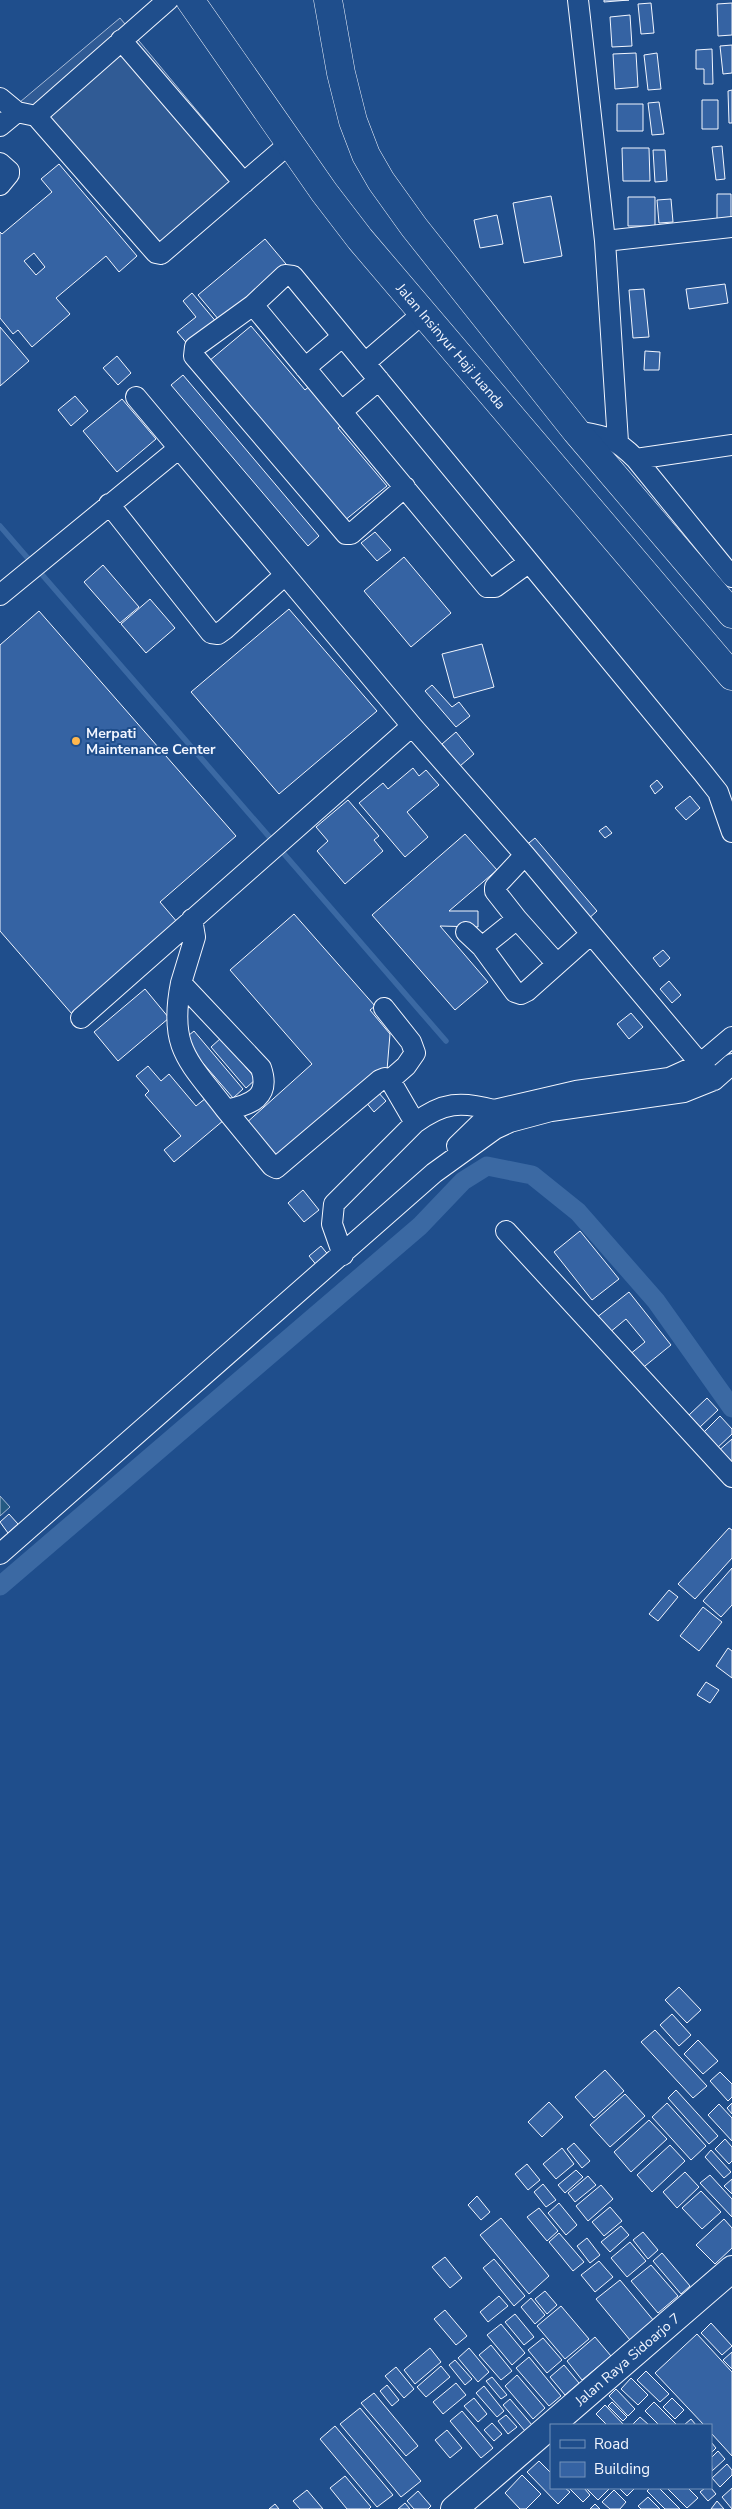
<svg xmlns="http://www.w3.org/2000/svg" width="732" height="2509" font-family="'Nunito Sans',sans-serif">
  <style>
    .green { fill: #245a82; stroke: #a8bbd7 }
    .parking { fill: #305b95; stroke: #a8bbd7 }
    .lines { fill: none; stroke-linecap: round; stroke-linejoin: round }
    .stream { stroke: #3b69a3; stroke-width: 5.5 }
    .canal { stroke: #3b69a3; stroke-width: 19 }
    .building { fill: #3563a3; stroke: #f2f6ff; fill-rule: evenodd }
    .minor-casing { stroke: #f2f6ff; stroke-width: 22 }
    .major-casing { stroke: #f2f6ff; stroke-width: 28 }
    .highway-casing { stroke: #f2f6ff; stroke-width: 29 }
    .minor { stroke: #1f4e8c; stroke-width: 20 }
    .major { stroke: #1f4e8c; stroke-width: 26 }
    .highway { stroke: #1f4e8c; stroke-width: 28 }
    .poi-dot { fill: #ffb74d; stroke: #1f4e8c; stroke-width: 2 }
    .labels { text-anchor: middle; dominant-baseline: central; stroke-width: 4; stroke-linejoin: round; paint-order: stroke }
    .street-label { font-size: 14px; fill: #f2f6ff; stroke: #1f4e8c }
    .poi-label { font-size: 14px; font-weight: bold; fill: #f2f6ff; stroke: #1f4e8c; text-anchor: start }
  </style>
  <rect width="100%" height="100%" fill="#1f4e8c"/>
  <!-- green -->
  <path class="green" d="M0,1496L10,1507L0,1516Z"/>
  <!-- parking -->
  <path class="parking" d="M120,18L257,183L162,265L20,102Z"/>
  <g class="lines">
    <!-- stream -->
    <path class="stream" d="M0,526L446,1041"/>
    <!-- canal -->
    <path class="canal" d="M0,1586L420,1226L463,1181L487,1166L532,1175L578,1212L656,1301L732,1408"/>
  </g>
  <!-- building -->
  <path class="building" d="M604,0H629L604,2Z
    M651,3L654,33L641,34L638,4Z
    M732,3V35L718,36L717,4Z
    M630,15L632,46L612,47L610,17Z
    M732,45V73L723,74L720,46Z
    M712,49L713,84H704V69H696V50Z
    M636,53L638,87L615,89L613,54Z
    M657,53L661,89L648,90L644,55Z
    M732,90V123H729L728,91Z
    M702,100H718V129H702Z
    M659,102L664,134L652,135L648,103Z
    M617,104H643V131H617Z
    M722,146L725,179L716,180L712,147Z
    M622,148H649L650,181H623Z
    M653,150H665L667,181L655,182Z
    M59,164L137,256L119,272L106,256L56,298L70,314L32,347L18,330L13,334L0,318V232L2,234L52,192L41,179ZM34,253L45,267L36,275L24,261Z
    M717,194H731V223H717Z
    M551,196L562,256L524,263L513,203Z
    M628,197H655V226H628Z
    M671,199L673,222L659,223L657,200Z
    M497,215L503,244L480,248L474,220Z
    M265,239L286,264L219,320L198,295Z
    M725,284L728,303L689,309L686,289Z
    M644,289L649,337L633,338L629,290Z
    M192,293L218,324L190,347L177,332L196,317L183,301Z
    M251,326L305,390L312,384L344,423L338,428L387,486L344,521L209,361Z
    M0,327L29,361L0,386Z
    M645,351L660,352L659,370H644Z
    M117,356L131,373L118,385L103,368Z
    M183,375L319,536L308,546L171,385Z
    M75,396L88,411L71,426L58,410Z
    M122,399L156,439L117,472L83,431Z
    M375,532L391,550L377,561L361,543Z
    M404,557L451,613L411,647L364,591Z
    M103,565L139,607L120,623L84,582Z
    M150,599L175,628L146,653L121,624Z
    M289,609L377,711L279,794L191,692Z
    M39,611L236,836L160,902L178,923L72,1014L0,931V645Z
    M482,644L494,687L454,698L442,654Z
    M432,685L452,707L459,702L470,716L456,727L425,691Z
    M456,732L474,754L460,766L442,744Z
    M413,768L419,776L426,770L439,785L407,812L428,837L405,857L359,803L383,783L388,789Z
    M657,780L663,787L655,794L650,786Z
    M690,796L700,808L686,820L675,808Z
    M348,800L379,836L374,840L383,851L345,884L317,851L328,841L316,827Z
    M606,826L612,833L605,838L599,831Z
    M465,834L497,870L449,911H478V927L440,926L488,982L455,1010L372,915Z
    M535,838L597,911L586,921L524,847Z
    M294,914L375,1006L370,1010L390,1034L387,1070L278,1165L244,1125L312,1064L230,970Z
    M663,950L670,958L660,967L653,958Z
    M669,981L681,995L672,1003L660,989Z
    M145,989L169,1018L118,1061L94,1032Z
    M631,1013L643,1027L629,1039L617,1024Z
    M194,1031L243,1089L233,1098L183,1040Z
    M221,1038L256,1079L246,1088L211,1047Z
    M148,1066L161,1081L169,1074L196,1106L206,1098L224,1120L174,1162L164,1150L181,1136L145,1095L149,1091L136,1076Z
    M377,1091L386,1101L374,1112L365,1101Z
    M303,1190L319,1210L304,1222L288,1203Z
    M580,1231L619,1279L592,1300L554,1252Z
    M321,1246L330,1257L318,1267L309,1256Z
    M629,1292L671,1345L640,1370L629,1355L645,1342L626,1319L609,1333L596,1318Z
    M707,1398L718,1410L700,1427L689,1415Z
    M720,1416L732,1429V1434L716,1449L702,1434Z
    M732,1439V1463L717,1452Z
    M9,1514L18,1524L8,1533L0,1522Z
    M729,1528L732,1530V1558L695,1599L678,1584Z
    M732,1568V1605L721,1617L703,1601Z
    M669,1590L678,1597L658,1621L649,1614Z
    M703,1607L722,1622L699,1651L680,1636Z
    M728,1648L732,1651V1678L716,1666Z
    M706,1682L719,1690L710,1703L697,1695Z
    M679,1987L701,2010L687,2023L665,2000Z
    M672,2014L691,2035L679,2046L660,2025Z
    M655,2030L707,2086L693,2098L641,2042Z
    M698,2040L718,2061L703,2074L684,2054Z
    M605,2070L624,2091L594,2118L575,2097Z
    M720,2072L732,2084V2097L728,2101L710,2081Z
    M676,2090L718,2136L709,2144L668,2098Z
    M625,2094L645,2116L610,2147L590,2125Z
    M549,2102L563,2117L542,2137L528,2122Z
    M667,2103L706,2146L691,2160L652,2117Z
    M732,2103V2114L727,2108Z
    M719,2104L732,2118V2141L708,2115Z
    M649,2120L667,2139L631,2172L614,2152Z
    M725,2139L732,2147V2161L729,2164L715,2149Z
    M574,2143L590,2161L582,2168L567,2149Z
    M670,2145L685,2161L652,2192L637,2175Z
    M562,2148L574,2164L556,2179L543,2164Z
    M711,2150L731,2172L724,2178L705,2157Z
    M527,2164L540,2180L528,2190L515,2174Z
    M576,2170L583,2177L565,2193L558,2185Z
    M685,2172L699,2187L677,2208L663,2192Z
    M710,2175L732,2199V2217L700,2183Z
    M588,2176L596,2185L575,2202L568,2193Z
    M732,2179V2194L724,2186Z
    M543,2184L556,2200L546,2207L534,2192Z
    M601,2185L613,2199L588,2221L576,2206Z
    M701,2191L721,2212L702,2229L682,2208Z
    M477,2196L490,2212L481,2220L468,2205Z
    M559,2203L577,2225L566,2235L548,2213Z
    M610,2207L622,2221L604,2236L592,2222Z
    M539,2208L558,2231L547,2241L527,2217Z
    M501,2218L549,2276L529,2294L480,2235Z
    M724,2219L732,2228V2248L715,2264L696,2245Z
    M621,2226L629,2235L610,2252L601,2242Z
    M643,2232L658,2250L648,2259L633,2240Z
    M559,2233L584,2262L573,2271L549,2242Z
    M587,2238L600,2255L590,2263L577,2246Z
    M630,2242L646,2261L627,2277L611,2258Z
    M662,2253L690,2286L681,2294L653,2261Z
    M445,2257L462,2278L450,2288L432,2267Z
    M494,2259L525,2296L514,2306L483,2268Z
    M599,2261L613,2277L595,2292L581,2275Z
    M651,2265L678,2296L658,2313L631,2281Z
    M620,2280L654,2321L630,2340L596,2299Z
    M545,2291L557,2305L547,2314L535,2299Z
    M499,2296L508,2306L488,2322L480,2312Z
    M531,2298L545,2315L535,2324L521,2307Z
    M561,2306L589,2339L565,2359L537,2326Z
    M445,2310L467,2336L456,2345L434,2319Z
    M515,2314L534,2337L524,2345L505,2322Z
    M711,2323L732,2346L722,2355L701,2333Z
    M501,2324L525,2353L512,2365L487,2335Z
    M697,2334L732,2372V2456L711,2433V2425H704L655,2373Z
    M595,2337L611,2356L582,2380L567,2361Z
    M543,2338L562,2360L547,2373L528,2350Z
    M491,2345L512,2371L501,2380L479,2355Z
    M430,2348L441,2362L415,2384L404,2370Z
    M469,2348L489,2372L478,2382L458,2358Z
    M732,2352V2369L723,2360Z
    M529,2357L561,2396L549,2406L516,2368Z
    M455,2360L472,2379L465,2385L449,2365Z
    M564,2365L579,2383L565,2395L550,2377Z
    M441,2366L450,2377L426,2397L417,2387Z
    M396,2367L414,2389L404,2398L385,2376Z
    M646,2371L669,2394L660,2402L637,2380Z
    M517,2375L545,2408L533,2419L505,2386Z
    M492,2377L507,2395L501,2399L486,2381Z
    M631,2378L648,2395L638,2405L621,2389Z
    M456,2383L466,2395L443,2414L433,2402Z
    M387,2385L399,2400L392,2406L380,2391Z
    M484,2386L504,2411L497,2417L476,2393Z
    M616,2389L635,2409L628,2416L609,2396Z
    M374,2393L418,2446L406,2456L361,2403Z
    M474,2398L487,2414L478,2422L464,2406Z
    M672,2398L684,2410L675,2419L663,2407Z
    M510,2399L532,2425L525,2431L503,2405Z
    M612,2402L627,2417L623,2421L608,2406Z
    M654,2402L676,2424L675,2425H659L645,2411Z
    M605,2405L624,2425H607L596,2414Z
    M360,2408L421,2481L401,2497L340,2424Z
    M462,2411L493,2448L481,2458L450,2421Z
    M506,2415L517,2427L508,2434L498,2421Z
    M640,2417L649,2425H632Z
    M691,2419L696,2425H684Z
    M492,2423L502,2434L494,2441L484,2430Z
    M335,2426L393,2495L377,2507L320,2439Z
    M447,2430L462,2448L450,2458L435,2440Z
    M711,2442L716,2448L711,2453Z
    M718,2451L725,2459L712,2471L711,2458Z
    M539,2461L551,2473V2488H565L570,2492L558,2504L527,2472Z
    M727,2464L732,2470V2475L720,2487L712,2478Z
    M522,2475L541,2494L526,2509H520L505,2493Z
    M345,2476L371,2507L369,2509H347L330,2488Z
    M569,2488H584L590,2495L583,2502Z
    M586,2488H610L598,2500Z
    M619,2488H635L627,2496Z
    M650,2488H659L680,2509H665L647,2491Z
    M667,2488H688L698,2498L687,2508Z
    M705,2488H711L716,2494L708,2501L700,2492Z
    M732,2488V2509L722,2497Z
    M307,2490L323,2509H300L293,2501Z
    M614,2490L626,2502L620,2509H610L602,2502Z
    M418,2491L431,2506L428,2509H414L407,2501Z
    M648,2497L660,2509H641L638,2506Z
    M717,2501L724,2509H711Z
    M405,2503L410,2509H398Z
    M275,2504L279,2509H269Z
    M595,2504L600,2509H590Z"/>
  <g class="lines">
    <!-- minor casing -->
    <g class="minor-casing">
      <path id="minor" d="M578,0L605,241L618,442
        M121,40L244,183
        M0,98L17,112L36,116L156,253L161,254L290,143
        M36,116L168,0
        M0,126L17,112
        M0,163L9,171V174L0,185
        M605,241L732,227
        M253,305L487,587H495L528,563
        M365,363L422,314
        M305,368L342,337
        M136,397L412,726L525,855L714,1080
        M342,411L379,380
        M576,431C606,436 614,437 636,459L732,577
        M636,459L732,445
        M405,487L351,534H346L194,356L195,347L253,305L285,275L293,276L703,773L718,792L732,832
        M109,504L211,633L218,634L225,629L285,575
        M0,595L178,449
        M517,919L495,891V887L525,855
        M466,932L482,947L515,992L521,994L527,991L591,934
        M482,947L517,919L557,964
        M181,983C168,1049 189,1061 226,1110C251,1105 271,1097 261,1068L181,983L195,937L192,919
        M384,1008L411,1042L415,1053L406,1066L390,1080
        M81,1018L412,726
        M226,1110L272,1166L276,1168L380,1080L385,1078L390,1080L415,1123
        M457,1146L494,1110L576,1091L669,1078L700,1064L732,1037
        M506,1231L732,1477
        M343,1255L332,1224L334,1204L415,1123C443,1102 461,1101 494,1110
        M0,1554L434,1173L495,1129L510,1122L551,1111L684,1092L714,1080L732,1064"/>
    </g>
    <!-- major casing -->
    <g class="major-casing">
      <g id="major">
        <path id="s1" d="M454,2509L732,2269"/>
      </g>
    </g>
    <!-- highway casing -->
    <g class="highway-casing">
      <g id="highway">
        <path id="s2" d="M190,0L324,192L360,239L732,676"/>
        <path d="M328,0L341,73L353,121L366,155L381,181L414,227L576,431L732,614"/>
      </g>
    </g>
    <!-- minor -->
    <use href="#minor" class="minor"/>
    <!-- major -->
    <use href="#major" class="major"/>
    <!-- highway -->
    <use href="#highway" class="highway"/>
  </g>
  <!-- markers -->
  <circle class="poi-dot" cx="76" cy="741" r="5"/>
  <g class="labels">
    <!-- street labels -->
    <g class="street-label">
      <text stroke="none"><textPath href="#s2" startOffset="434">Jalan Insinyur Haji Juanda</textPath></text>
      <text stroke="none"><textPath href="#s1" startOffset="229">Jalan Raya Sidoarjo 7</textPath></text>
    </g>
    <!-- poi labels -->
    <g class="poi-label">
      <text x="86" y="733">Merpati<tspan x="86" dy="16">Maintenance Center</tspan></text>
    </g>
  </g>
  <!-- legend -->
  <rect x="550" y="2424" width="162" height="65" fill="#1f4e8c" stroke="#7391ba"/>
  <rect x="560" y="2440" width="25" height="8" fill="#1f4e8c" stroke="#7391ba"/>
  <text x="594" y="2449" font-size="15" fill="#f2f6ff">Road</text>
  <rect x="560" y="2462" width="25" height="15" fill="#3563a3" stroke="#7391ba"/>
  <text x="594" y="2474" font-size="15" fill="#f2f6ff">Building</text>
</svg>
